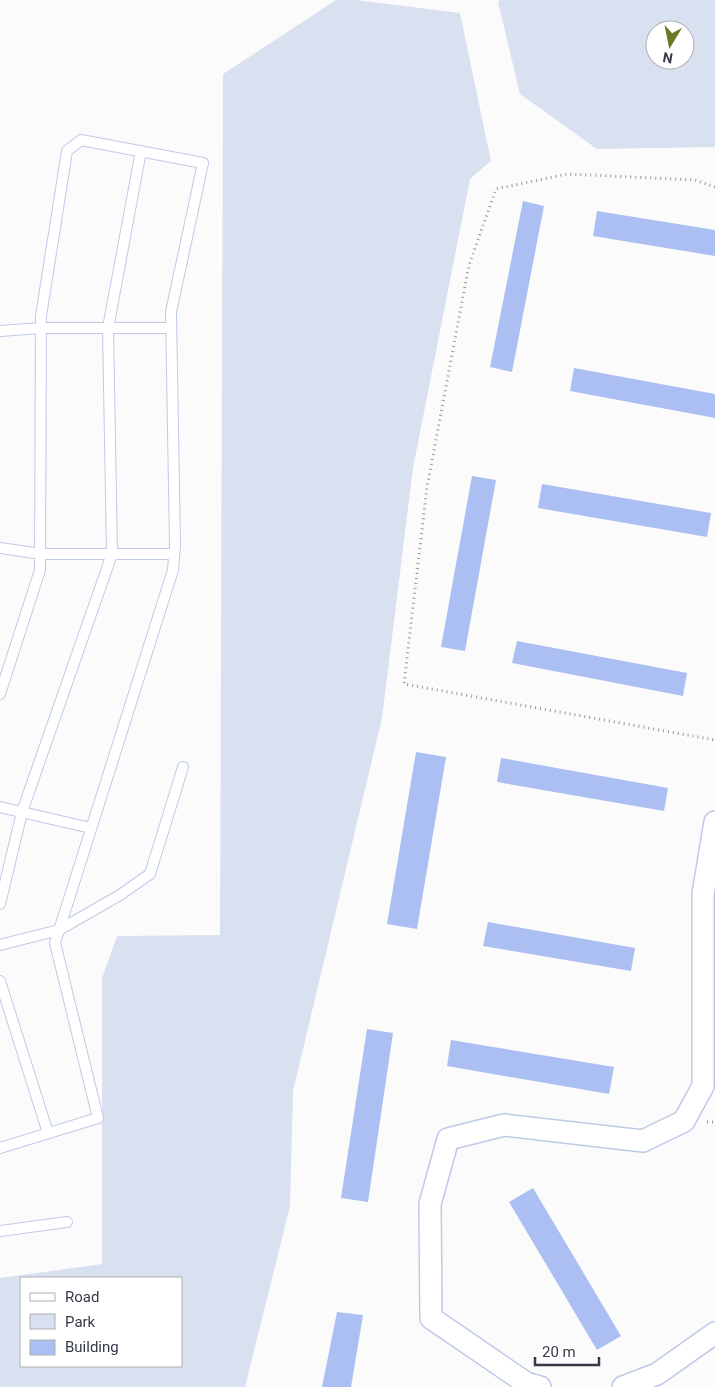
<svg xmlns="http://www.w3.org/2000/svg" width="715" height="1387" font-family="Roboto,sans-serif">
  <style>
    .green { fill: #d9e0f0; fill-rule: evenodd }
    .building { fill: #acbff3 }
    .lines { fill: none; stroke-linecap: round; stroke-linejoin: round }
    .lane-casing { stroke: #becae8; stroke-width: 12 }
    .street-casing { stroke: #becae8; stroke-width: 24 }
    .path { stroke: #95979e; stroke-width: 3; stroke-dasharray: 1 4; stroke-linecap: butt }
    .lane { stroke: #fff; stroke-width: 10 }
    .street { stroke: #fff; stroke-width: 21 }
  </style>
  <rect width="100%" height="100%" fill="#fbfbfb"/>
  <!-- green -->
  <path class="green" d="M336,0H356L460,13L491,161L470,179L413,468L382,718L293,1091L290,1206L245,1387H0V1278L102,1264V978L117,936L220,935L223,74ZM21,1278H181V1366H21Z
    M500,0H715V147L597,149L520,94L498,2ZM655,30H685V60H655Z"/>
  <!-- building -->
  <path class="building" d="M523,201L544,206L512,372L490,367Z
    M597,211L715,230V256L593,236Z
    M574,368L715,394V418L570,391Z
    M472,476L496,480L465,651L441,647Z
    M542,484L711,513L707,537L538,508Z
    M517,641L687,673L683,696L512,663Z
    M416,752L446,757L417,929L387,924Z
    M501,758L668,788L664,811L497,782Z
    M488,922L635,948L631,971L483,946Z
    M367,1029L393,1033L368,1202L341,1198Z
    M451,1040L614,1067L609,1094L447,1066Z
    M533,1188L621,1336L597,1350L509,1202Z
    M337,1312L363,1315L351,1387H322Z"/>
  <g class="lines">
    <!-- lane casing -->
    <g class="lane-casing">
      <path id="lane" d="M0,331L41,328H171
        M0,548L41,554H174
        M0,694L40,570L41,316L67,151L81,140L203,163L171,312L175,545L173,570L55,943L98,1118L0,1148
        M0,807L91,828
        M0,904L22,812L112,554L108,328L141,151
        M0,945L59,930L120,895L150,874L183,767
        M0,981L48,1133
        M0,1231L67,1222"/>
    </g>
    <!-- street casing -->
    <g class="street-casing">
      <path id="street" d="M540,1387L526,1383L431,1318L430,1204L448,1139L504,1125L643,1141L684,1121L703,1086V894L715,822
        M623,1387L657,1374L715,1333"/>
    </g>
    <!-- path -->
    <path class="path" d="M715,187L695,180L567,174L496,189L469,265L427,487L404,684L715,740
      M707,1122H715"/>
    <!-- lane -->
    <use href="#lane" class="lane"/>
    <!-- street -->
    <use href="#street" class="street"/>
  </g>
  <!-- legend -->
  <rect x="20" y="1277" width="162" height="90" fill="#ffffff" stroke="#aeb0b5"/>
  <rect x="30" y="1293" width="25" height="8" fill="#ffffff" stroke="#aeb0b5"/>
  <text x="65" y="1302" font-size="15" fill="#353a46">Road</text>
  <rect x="30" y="1314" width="25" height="15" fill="#d9e0f0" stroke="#aeb0b5"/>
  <text x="65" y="1327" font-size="15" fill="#353a46">Park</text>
  <rect x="30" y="1340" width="25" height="15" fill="#acbff3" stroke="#aeb0b5"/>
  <text x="65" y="1352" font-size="15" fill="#353a46">Building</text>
  <!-- north arrow -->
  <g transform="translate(670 45) rotate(190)"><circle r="24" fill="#ffffff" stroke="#aeb0b5"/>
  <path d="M0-4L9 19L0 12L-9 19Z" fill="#6c7824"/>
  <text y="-8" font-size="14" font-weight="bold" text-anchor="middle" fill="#353a46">N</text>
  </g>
  <!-- scale -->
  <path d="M535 1357v8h64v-8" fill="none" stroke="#353a46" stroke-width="2.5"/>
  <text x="542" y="1357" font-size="15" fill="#353a46" stroke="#ffffff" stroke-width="4" paint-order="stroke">20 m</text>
</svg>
